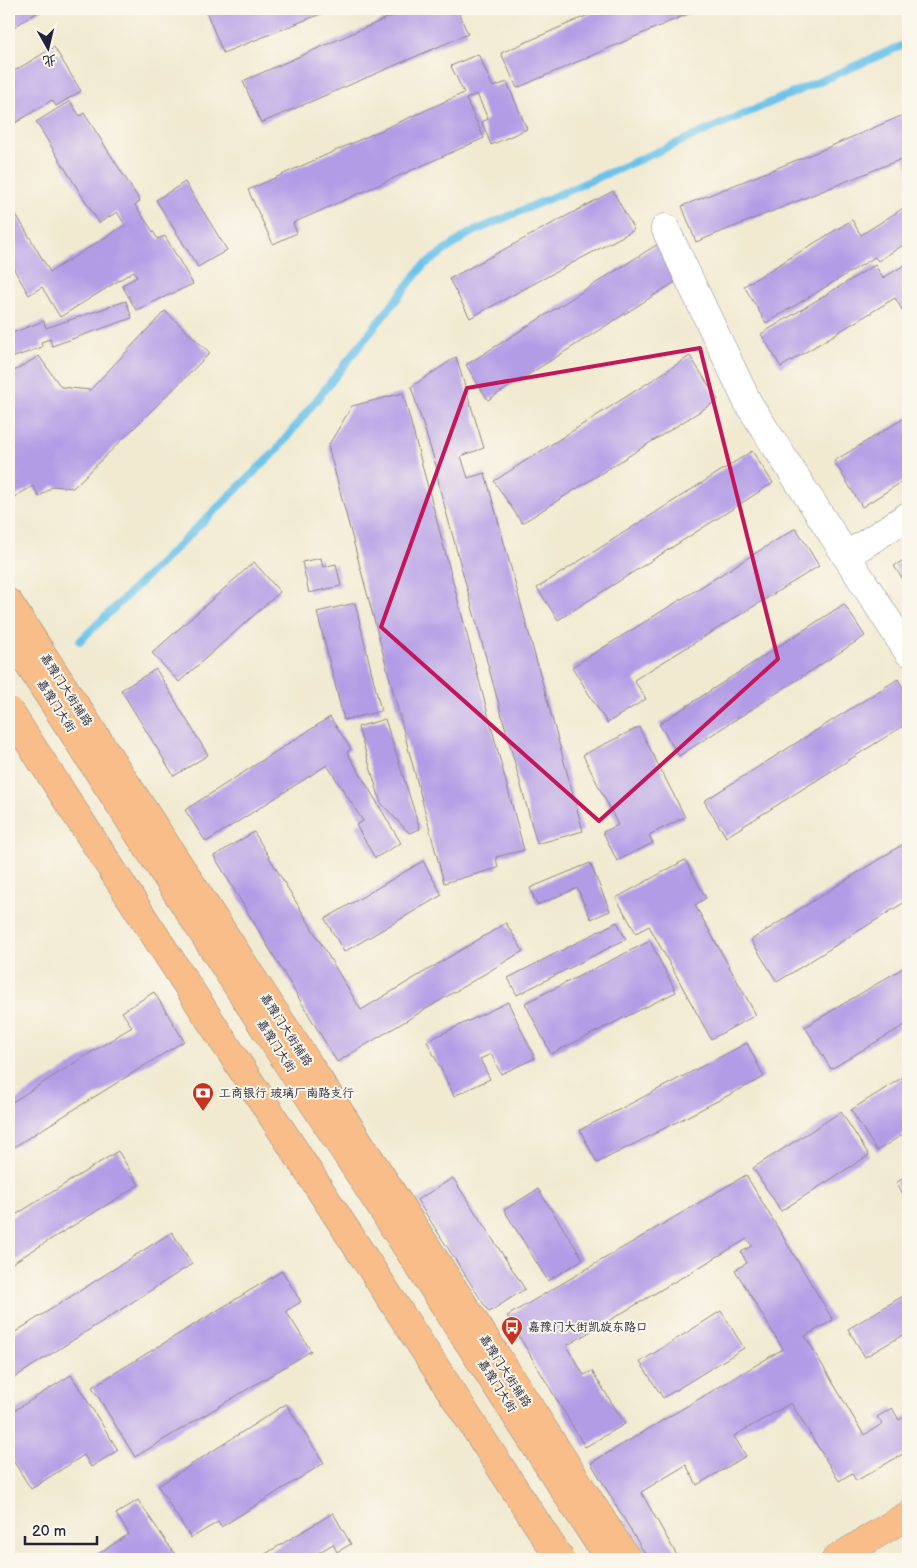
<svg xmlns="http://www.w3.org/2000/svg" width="917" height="1568" font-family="'Balsamiq Sans','LXGW WenKai TC',sans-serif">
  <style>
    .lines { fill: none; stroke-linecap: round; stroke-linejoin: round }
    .stream { stroke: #6cc2e9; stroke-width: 8 }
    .building { fill: #b39ce6 }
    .minor-casing { stroke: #8a8686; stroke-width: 29 }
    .major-casing { stroke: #8a8686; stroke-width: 29 }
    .highway-casing { stroke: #8a8686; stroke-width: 29 }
    .minor { stroke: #fff; stroke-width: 28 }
    .major { stroke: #f8bd89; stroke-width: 28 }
    .highway { stroke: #f8bd89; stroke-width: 28 }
    .highway-bridge-casing { stroke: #8a8686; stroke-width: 29; stroke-linecap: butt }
    .highway-bridge { stroke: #f8bd89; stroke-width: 28 }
    .marked { fill: none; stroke: #c2185b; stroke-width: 4; stroke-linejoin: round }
    .labels { text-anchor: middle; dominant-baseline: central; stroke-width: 4; stroke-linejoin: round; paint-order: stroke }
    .street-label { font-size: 12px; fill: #22223b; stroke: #fbf7ec }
    .poi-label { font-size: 12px; fill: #22223b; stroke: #fbf7ec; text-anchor: start }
  </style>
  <rect width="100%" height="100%" fill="#fbf7ec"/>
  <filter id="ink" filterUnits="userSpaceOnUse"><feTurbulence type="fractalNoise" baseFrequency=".02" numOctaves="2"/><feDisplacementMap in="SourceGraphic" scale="10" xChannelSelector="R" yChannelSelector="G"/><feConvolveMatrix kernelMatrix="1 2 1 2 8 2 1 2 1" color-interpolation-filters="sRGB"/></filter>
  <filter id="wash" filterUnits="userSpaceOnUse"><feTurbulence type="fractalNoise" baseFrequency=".0096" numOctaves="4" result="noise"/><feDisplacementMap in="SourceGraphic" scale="20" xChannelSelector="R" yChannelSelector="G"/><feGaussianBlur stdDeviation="1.12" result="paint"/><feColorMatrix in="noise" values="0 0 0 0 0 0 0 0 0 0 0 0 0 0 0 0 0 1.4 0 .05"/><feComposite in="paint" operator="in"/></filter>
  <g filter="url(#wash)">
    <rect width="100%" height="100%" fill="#f1ead1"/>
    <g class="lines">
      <!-- stream -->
      <path class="stream" d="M80,641L275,452L423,266L468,234L908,43"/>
    </g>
    <g id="blocks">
      <!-- building -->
      <path class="building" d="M9,9H43L9,30Z
        M212,9H333L223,53L206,11Z
        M408,9H457L468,34L261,123L243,81Z
        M602,9H690L692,12L517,88L501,53Z
        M54,47L81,91L56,106L52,100L9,127V74Z
        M478,54L493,87L507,82L527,129L491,145L482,122L488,119L477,94L466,99L484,138L293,223L297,233L273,244L248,190L464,93L451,66Z
        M70,101L80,116L84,113L140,201L135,205L158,239L165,236L193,284L136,310L122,285L137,277L134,271L60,317L42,287L29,295L9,261V202L50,272L125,225L117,212L99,223L36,122Z
        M908,113V168L904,158L696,242L682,206L822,150Z
        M185,182L227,250L198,267L156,200Z
        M613,191L634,230L470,318L449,279Z
        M908,205V242L878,261L875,257L766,323L744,286L852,220L861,235Z
        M658,244L680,279L488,400L466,365Z
        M908,263V308L903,311L895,298L781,367L761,334L875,265L883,278Z
        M126,301L132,318L52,346L50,339L41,342L42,347L9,359V334L44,321L46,328Z
        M165,311L210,353L73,488L53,486L39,497L33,486L9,500V374L39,356L61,387L90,390Z
        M690,356L718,400L522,523L494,481Z
        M456,357L484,448L461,456L468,478L485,473L583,831L537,844L439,486L436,465L411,387Z
        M403,393L524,850L496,857L498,868L444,883L328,446L352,406Z
        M908,416V478L862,507L834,461Z
        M752,451L773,483L558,620L537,588Z
        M796,528L819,566L634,680L646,699L607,723L572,667Z
        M908,557V587L894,566Z
        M321,558L323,567L336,564L341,586L309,593L302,562Z
        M254,562L280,592L179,682L152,653Z
        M355,603L381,711L344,720L317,612Z
        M844,604L865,636L679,756L659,724Z
        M156,669L208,755L174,776L121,690Z
        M898,679L908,697V723L726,837L704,801Z
        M330,717L351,749L347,752L401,843L375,858L356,825L363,821L327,765L206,842L185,810Z
        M385,719L420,829L409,833L381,803L358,727Z
        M639,727L685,817L649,835L653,843L617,861L603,832L618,825L583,755Z
        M254,832L361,1010L506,923L523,951L337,1062L214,856Z
        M908,841V900L777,982L751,940Z
        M685,860L706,898L695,905L756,1015L711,1039L649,926L636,933L616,898Z
        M423,861L442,895L344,952L325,919Z
        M590,863L610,911L591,919L577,888L537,905L530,888Z
        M617,922L626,939L517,995L508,978Z
        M650,941L676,992L551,1054L525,1003Z
        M908,965V1023L831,1069L805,1027Z
        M154,992L184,1041L9,1150V1104L132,1027L122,1012Z
        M508,1002L535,1058L501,1074L491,1054L480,1059L490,1079L454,1096L427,1041Z
        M747,1043L764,1077L597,1163L580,1130Z
        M908,1074V1131L877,1151L851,1110Z
        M841,1112L869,1155L781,1211L753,1168Z
        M118,1151L139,1185L9,1265V1219Z
        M746,1175L833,1320L805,1336L864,1435L882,1424L877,1417L892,1408L899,1420L908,1415V1451L856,1481L852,1473L839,1481L791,1403L734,1436L746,1456L697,1485L686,1465L641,1492L679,1559H648L591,1463L783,1349L735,1270L747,1263L741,1252L752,1246L747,1239L566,1346L584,1375L592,1371L625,1424L585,1447L507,1316Z
        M908,1175V1202L896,1183Z
        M453,1178L525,1289L489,1312L417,1200Z
        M538,1189L583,1259L548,1281L504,1210Z
        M172,1232L192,1264L9,1381V1336Z
        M282,1271L301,1302L286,1311L311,1351L135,1457L92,1387Z
        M908,1293V1332L865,1357L848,1329Z
        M721,1311L744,1348L663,1398L640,1362Z
        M71,1375L118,1450L91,1467L84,1455L31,1489L9,1454V1414Z
        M286,1404L324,1463L221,1527L218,1522L191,1538L158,1486Z
        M138,1500L178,1559H90L129,1534L116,1514Z
        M333,1513L351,1544L337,1552L333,1544L308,1559H257Z"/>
    </g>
  </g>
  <g filter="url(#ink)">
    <use href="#blocks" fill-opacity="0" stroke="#8a8686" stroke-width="1"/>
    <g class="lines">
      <!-- minor casing -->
      <g class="minor-casing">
        <path id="minor" d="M665,228L748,403L908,652
          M846,556L908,516"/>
      </g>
      <!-- major casing -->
      <g class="major-casing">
        <path id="major" d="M9,603L385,1182L627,1559
          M836,1559L908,1515"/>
      </g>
      <!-- highway casing -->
      <g class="highway-casing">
        <path id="highway" d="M9,634L609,1559"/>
      </g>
      <!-- minor -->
      <use href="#minor" class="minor"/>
      <!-- major -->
      <use href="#major" class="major"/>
      <!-- highway -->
      <use href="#highway" class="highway"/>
      <!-- highway-bridge casing -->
      <g class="highway-bridge-casing">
        <path id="highway-bridge" d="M9,711L560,1559"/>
      </g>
      <!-- highway-bridge -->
      <use href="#highway-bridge" class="highway-bridge"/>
    </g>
  </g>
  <!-- marked area -->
  <path class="marked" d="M700,348L778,659L599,821L381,627L467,388Z"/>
  <!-- icons -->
  <defs>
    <g id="bank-pin" transform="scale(1.125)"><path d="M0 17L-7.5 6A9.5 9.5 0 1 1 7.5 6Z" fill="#c8321e" stroke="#fbf7ec"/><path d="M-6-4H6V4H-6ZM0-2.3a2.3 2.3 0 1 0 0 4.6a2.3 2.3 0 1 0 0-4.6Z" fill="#fff"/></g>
    <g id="bus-pin" transform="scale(1.125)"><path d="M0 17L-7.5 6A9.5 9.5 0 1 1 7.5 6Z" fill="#c8321e" stroke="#fbf7ec"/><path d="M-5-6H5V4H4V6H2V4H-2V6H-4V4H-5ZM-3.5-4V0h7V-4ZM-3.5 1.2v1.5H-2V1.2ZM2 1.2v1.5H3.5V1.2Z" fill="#fff"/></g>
  </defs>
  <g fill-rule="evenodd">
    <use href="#bank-pin" x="203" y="1093"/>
    <use href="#bus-pin" x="512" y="1327"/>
  </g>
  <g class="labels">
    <!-- street labels -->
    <g class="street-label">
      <text transform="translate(66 690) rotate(57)">嘉豫门大街辅路</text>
      <text transform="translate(56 706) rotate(57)">嘉豫门大街</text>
      <text transform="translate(286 1030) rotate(57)">嘉豫门大街辅路</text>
      <text transform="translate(276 1046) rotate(57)">嘉豫门大街</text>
      <text transform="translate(505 1371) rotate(57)">嘉豫门大街辅路</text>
      <text transform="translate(497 1386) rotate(57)">嘉豫门大街</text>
    </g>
    <!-- poi labels -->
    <g class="poi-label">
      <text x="219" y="1093">工商银行 玻璃厂南路支行</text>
      <text x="528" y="1327">嘉豫门大街凯旋东路口</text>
    </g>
  </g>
  <!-- margin -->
  <rect width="917" height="1568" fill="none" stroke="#fbf7ec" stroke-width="30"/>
  <!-- north arrow -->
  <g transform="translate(48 48) rotate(172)" stroke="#fbf7ec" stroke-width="4" paint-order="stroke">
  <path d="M0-4L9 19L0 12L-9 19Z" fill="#22223b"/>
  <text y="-8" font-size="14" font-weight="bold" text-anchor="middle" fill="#22223b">北</text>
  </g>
  <!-- scale -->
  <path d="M25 1536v8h72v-8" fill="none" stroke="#22223b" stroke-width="2.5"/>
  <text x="32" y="1536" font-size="15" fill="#22223b" stroke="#fbf7ec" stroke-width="4" paint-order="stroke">20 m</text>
</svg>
